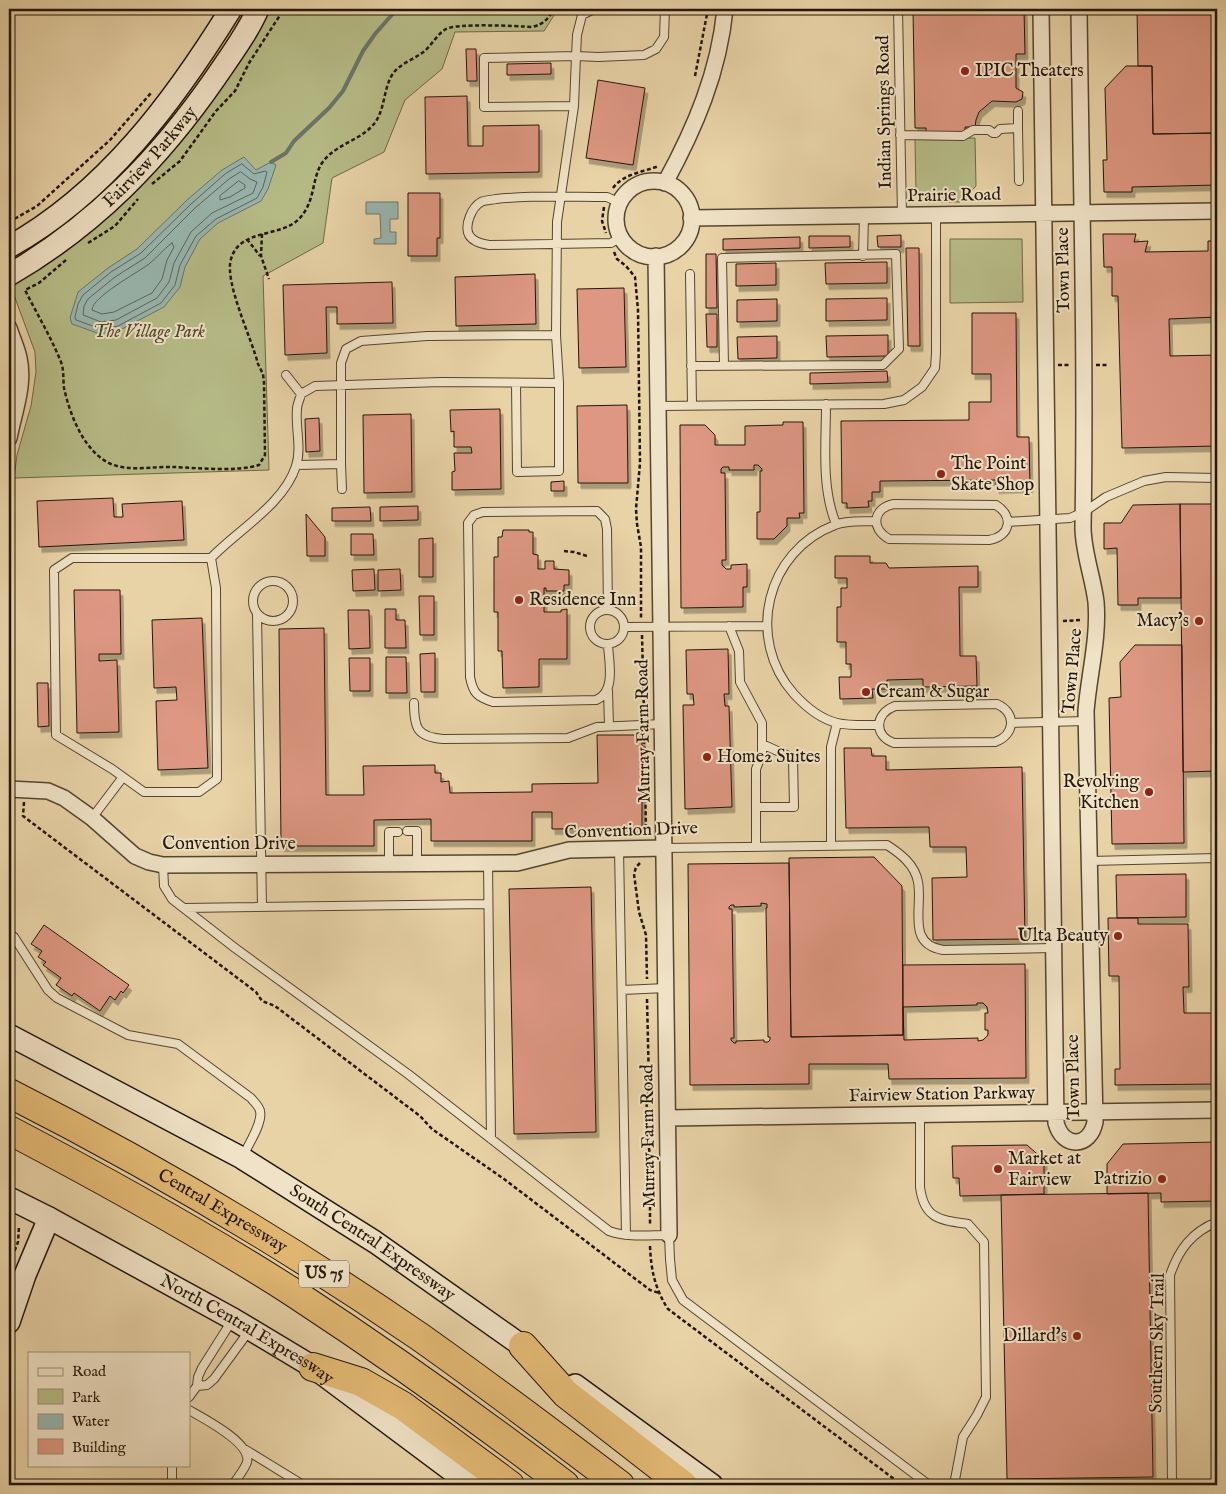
<svg xmlns="http://www.w3.org/2000/svg" width="1226" height="1494" font-family="'IM FELL English',serif">
  <style>
    .green { fill: #b6bc87; stroke: #6c6946 }
    .water { fill: #99b6af; stroke: #6a766b }
    .lines { fill: none; stroke-linecap: round; stroke-linejoin: round }
    .shore { stroke: #5e665a; stroke-width: 1 }
    .stream { stroke: #6a766b; stroke-width: 4 }
    .building { fill: #dd9782; stroke: #231606; fill-rule: evenodd; filter: url(#shadow) }
    .lane-casing { stroke: #54452e; stroke-width: 10 }
    .street-casing { stroke: #54452e; stroke-width: 18 }
    .secondary-casing { stroke: #231606; stroke-width: 24 }
    .highway-casing { stroke: #231606; stroke-width: 30 }
    .path { stroke: #231606; stroke-width: 2.5; stroke-dasharray: 4 2.5; stroke-linecap: butt }
    .lane { stroke: #f0e2c6; stroke-width: 8 }
    .street { stroke: #f0e2c6; stroke-width: 15 }
    .secondary { stroke: #f0e2c6; stroke-width: 21 }
    .highway { stroke: #e4ba74; stroke-width: 28 }
    .poi-dot { fill: #8f2418; stroke: #f0e2c6; stroke-width: 2 }
    .labels { text-anchor: middle; dominant-baseline: central; stroke-width: 4; stroke-linejoin: round; paint-order: stroke }
    .shield { fill: #f0e2c6; stroke: #605340; stroke-width: 1 }
    .shield-label { font-size: 16px; font-weight: bold; fill: #231606 }
    .poi-label { font-size: 18px; fill: #231606; stroke: #f0e2c6; text-anchor: start }
    .street-label { font-size: 18px; fill: #231606; stroke: #f0e2c6 }
    .park-label { font-size: 18px; font-style: italic; fill: #4f482d; stroke: #f0e2c6 }
  </style>
  <defs>
    <filter id="shadow"><feDropShadow dx="3" dy="5.5" stdDeviation="0" flood-color="#0004"/></filter>
  </defs>
  <rect width="100%" height="100%" fill="#e8d3a7"/>
  <filter id="stains"><feTurbulence type="fractalNoise" baseFrequency=".004" numOctaves="4"/><feColorMatrix values="0 0 0 0 .2 0 0 0 0 .09 0 0 0 0 .02 0 0 0 .5 -.17"/></filter>
  <radialGradient id="worn" r=".72"><stop offset=".6" stop-color="#630" stop-opacity="0"/><stop offset="1" stop-color="#630" stop-opacity=".3"/></radialGradient>
  <!-- green -->
  <path class="green" d="M266,9H558L544,31L455,32L442,69L405,100L384,152L332,178L323,243L263,276L269,470L14,478L17,455L31,406L36,372L35,352L11,287L105,220L179,144L250,45Z
    M975,138L976,186L960,202H927L916,194L915,139Z
    M950,239H1022L1023,302L950,303Z"/>
  <!-- water -->
  <path class="water" d="M244,157L256,170L271,162L276,165L268,189L261,201L218,223L200,239L185,267L180,287L164,307L120,330L100,334L72,324L70,318L78,292L108,268L137,249L187,200L222,170Z
    M366,202H398V219H390V232H396V244H374V239L381,238L380,214H366Z"/>
  <g class="lines">
    <!-- shore -->
    <path class="shore" d="M242,164L254,174L265,171L267,172L263,187L257,198L216,219L196,236L180,265L175,285L161,303L118,326L101,329L76,320L75,317L78,304L83,295L111,272L141,253L191,204L225,174Z
      M241,172L250,179L257,182L253,193L212,213L191,232L174,263L169,282L157,298L116,320L101,322L83,315L84,306L88,299L115,277L145,258L195,208L229,179Z
      M239,181L245,185V188L230,197L220,200V196Z
      M172,243L174,247L167,260L162,279L152,293L114,312L102,314L92,310C92,297 137,273 149,264C157,258 163,249 172,243Z"/>
    <!-- stream -->
    <path class="stream" d="M271,162L286,153L294,141L329,108L343,91L363,51L375,34L397,9"/>
  </g>
  <!-- building -->
  <path class="building" d="M913,9H1024L1025,54H1016V88L1023,92L1022,99L1016,102L992,101L979,112L976,120L975,127H965V133L926,134V128H915Z
    M1137,9H1217V133L1153,134L1152,66H1138Z
    M466,49H476L477,81H467Z
    M551,63V74L507,75V64Z
    M1126,66H1152L1153,134L1217,133V185L1132,187V192H1104L1103,160H1107L1105,88Z
    M598,80L645,88L633,165L586,158Z
    M467,96L468,146H483V126L539,125V172L426,174L425,97Z
    M408,193H440V238H437V256H408Z
    M1103,234H1136L1134,242L1148,241L1145,252L1208,251V241H1217V317L1169,319L1170,356L1217,355V446L1122,448L1118,296H1112V267H1104Z
    M901,235V247H878L877,236Z
    M809,236H850V247L809,248Z
    M800,237V248L723,250V239Z
    M906,248H919L920,346H908Z
    M706,254H716L717,308H706Z
    M887,262V283L826,284L825,263Z
    M776,263V285L736,286V264Z
    M535,274L536,324L456,326L455,277Z
    M392,282L393,323L337,324V307H326L327,353L285,355L283,285Z
    M624,288L626,367L579,368L577,289Z
    M887,298V320L826,321V299Z
    M777,299V321L737,322V300Z
    M972,313H1016L1017,437H1029L1030,487L996,488V480L880,481V492H872V501H868L869,507L847,508V503H842L841,421L969,420V402H991V374H972Z
    M706,314H717V347H707Z
    M888,335V356L827,357L826,336Z
    M777,336V358L738,359L737,337Z
    M887,371L888,382L810,384V373Z
    M627,405L628,483H578L577,406Z
    M500,409L501,489L452,490V472L455,471L454,453H472L471,447H454V431L451,432L450,410Z
    M411,414L412,492L364,493L363,415Z
    M319,418L320,451L306,452L305,419Z
    M783,422H803L804,513H799L800,518H787V526L774,539H757V512H760V471H762V469L758,465H754V470H729V467H723L721,469V473H725L726,560H722V565L726,569H731V565L747,564V587H743V607L681,608L680,425H705L715,435V445H745V426L783,425Z
    M564,481V491H551V482Z
    M113,498L114,517H123L122,504L182,501L184,540L39,547L37,501Z
    M1180,504H1217V771L1183,772Z
    M1180,504L1181,598H1138V605H1118L1117,548L1104,549V523H1121L1133,505Z
    M418,506V520L380,521V507Z
    M370,507L371,521H332V508Z
    M306,514L325,537V556H307Z
    M503,530H529V532H533V554L538,555V569H545V561H554V569L569,570V585H564V591H546V588H544V612H561V610L567,609V659H539V687L503,688L502,651H498V612H494V557H498V537H502Z
    M351,534H373L374,555H351Z
    M433,538V577H419V539Z
    M835,556H870V563H886L889,568L978,566V587H959L960,656H976L977,686L923,687V679L887,680V689H872L873,698L840,699L839,677H851V664H846V642H837V607H841V588H847V578H835Z
    M374,569L375,590L353,591L352,570Z
    M400,569L401,590L378,591V570Z
    M74,590H120L121,654H99V661L117,660L119,732L77,733Z
    M419,596H434V635H420Z
    M385,609H396V620H405L406,648H385Z
    M348,610H369L370,648L349,649Z
    M202,618L208,768L158,770L156,701L177,700L176,687L154,688L152,620Z
    M324,628L326,795H364L363,766L435,765V773H441V782L449,781L450,793L532,792V784L598,783L597,735H642V828L552,829V812H532V841H431V819L374,820V846H281L279,629Z
    M1135,645H1182L1184,843L1112,844L1109,698L1121,697L1120,662Z
    M728,649L729,694H724L725,706H729L732,807L685,809L683,705H694L693,694H687L686,650Z
    M435,653V692H421L420,654Z
    M386,657H406L407,693H386Z
    M349,658H370V691H350Z
    M37,683H48L49,726L38,727Z
    M844,748H871L872,756H886V770L1022,767L1025,939L933,940L932,878L967,877L966,847H930L929,827L846,828Z
    M874,857L902,886L903,1035L791,1037L789,858Z
    M789,863L791,1037L903,1035V965L1025,964L1026,1078L889,1079L888,1064H809V1084L690,1085L688,864ZM761,903L767,904V908H766L768,1037H770V1040L768,1042H764V1040L736,1041V1043H734L731,1040V1038H734L732,909H729V907L731,905H734V907L761,906ZM977,1003H983L987,1007L988,1013H985V1030H988V1035L983,1040L978,1041V1038L904,1040L903,1007L977,1005Z
    M1186,874V917L1117,918L1116,875Z
    M591,887L596,1132L514,1134L509,889Z
    M1108,918H1138V924H1188L1189,987H1183L1184,1013H1217V1084L1115,1085V1069H1120L1119,976H1109Z
    M44,925L129,985L123,993L121,991L115,1000L110,996L100,1011L74,993L72,996L56,985L61,978L43,965L46,962L38,957L42,951L31,944Z
    M1217,1142V1201L1161,1202V1193L1107,1194V1164L1123,1144Z
    M1027,1145L1044,1160V1194L960,1196L959,1178H953L952,1146Z
    M1148,1193L1153,1477L1007,1479L1001,1195Z
    M272,1479L281,1485H268Z"/>
  <g class="lines">
    <!-- lane casing -->
    <g class="lane-casing">
      <path id="lane" d="M594,9L582,15L577,35L576,56L598,57L644,55L656,49L664,37L665,9H657
        M898,9L902,215
        M1018,111V128
        M900,135L963,136L973,130H989L993,133H996L1000,129L1018,128L1019,181
        M620,203L607,197C571,197 533,195 496,199C492,200 485,200 481,202C472,207 464,225 469,235C473,242 482,244 489,245L611,243L621,237
        M863,256L864,216
        M690,274L692,405
        M691,366L883,365L899,349L896,254L722,258L724,366
        M286,375L301,394
        M516,383L517,472L559,471V383
        M826,404C826,444 821,487 836,524
        M658,406L884,404L904,400L922,387L935,368L936,353V215
        M341,464L342,489
        M297,465L341,464V363L346,349L361,341L427,336L556,335
        M894,504L996,505C1014,516 1011,536 989,540L889,539C870,528 873,508 894,504Z
        M876,521C863,522 847,520 835,525C766,551 745,639 794,694C805,706 821,719 837,723C850,726 866,725 879,725
        M1008,522L1070,518L1084,512L1106,497L1144,481L1166,477L1217,478
        M211,558H72L54,570L56,735L112,769L144,792H199L217,779L216,588L211,558C238,530 284,504 296,466C302,448 295,427 297,409C297,404 300,399 301,394L315,386L441,382L559,383L556,335L557,222L574,106L576,56L484,58V107L574,106
        M253 601a20 20 0 1 1 40 0a20 20 0 1 1-40 0Z
        M590 627a17 17 0 1 1 34 0a17 17 0 1 1-34 0Z
        M608,610L607,529L605,519L597,511L483,512L474,515L468,523L470,677C473,693 477,697 493,702L596,700C616,692 609,663 608,645
        M257,614L262,907
        M729,626L739,651L740,682L762,723V754L756,769V846
        M625,627L766,626
        M608,691L609,726
        M414,703C414,728 417,737 443,739L568,738L597,727L663,724
        M997,704C1017,713 1015,735 995,742L894,743C874,736 874,714 895,706Z
        M1011,723L1087,721
        M756,807H794L793,758L762,744
        M92,818L123,777
        M407,831H417V863
        M831,845V747L837,723
        M664,848L887,845C901,854 915,865 918,882C923,908 906,944 943,950L1054,948
        M619,849L626,1235
        M1090,861L1217,858
        M488,862L491,1139
        M389,863V832H398
        M163,865L164,886L172,899L235,948L408,1074L609,1231C628,1238 649,1235 669,1235L670,1259L672,1280L683,1300L929,1485
        M184,908L488,904
        M9,933L14,937L48,990L57,998L128,1035L178,1044L251,1098C254,1102 259,1106 260,1111C263,1123 248,1145 243,1156
        M622,990L666,988
        M920,1114V1187C924,1219 940,1220 968,1224L984,1242L986,1397L977,1415L963,1437L954,1485
        M197,1386L207,1385L214,1379L249,1331
        M189,1397L197,1386L198,1377L202,1368L233,1319
        M189,1410C203,1418 252,1443 247,1462C245,1469 237,1478 233,1485
        M246,1450L303,1485
        M172,1485V1465
        M1172,1485L1170,1275C1179,1249 1192,1232 1217,1222"/>
    </g>
    <!-- street casing -->
    <g class="street-casing">
      <path id="street" d="M1041,9L1056,1123C1063,1149 1090,1148 1095,1122L1086,711C1089,674 1099,638 1096,602C1093,577 1083,552 1083,527C1086,354 1081,181 1079,9
        M616 219a38 38 0 1 1 76 0a38 38 0 1 1-76 0Z
        M665,183C695,128 719,72 725,9
        M691,218L1217,211
        M656,256L669,1235
        M9,328C12,338 17,348 19,358C25,385 14,412 9,438
        M9,789L48,791L64,798L92,818L135,856L149,862L163,865L517,863L569,850L664,848
        M668,1118L1217,1110"/>
    </g>
    <!-- secondary casing -->
    <g class="secondary-casing">
      <g id="secondary">
        <path d="M9,247C106,193 174,101 231,9"/>
        <path id="s1" d="M9,275C95,225 160,158 216,77C231,55 248,32 258,9"/>
        <path id="s2" d="M9,1035L242,1158L375,1242L535,1355"/>
        <path id="s3" d="M9,1198L49,1218L233,1319L313,1367L471,1485"/>
        <path d="M9,1322L25,1275L49,1218"/>
        <path d="M575,1385L712,1485"/>
      </g>
    </g>
    <!-- highway casing -->
    <g class="highway-casing">
      <g id="highway">
        <path id="s4" d="M9,1093C151,1165 289,1247 420,1337C488,1385 554,1435 620,1485"/>
        <path d="M9,1130C106,1181 202,1234 294,1293C387,1354 477,1418 565,1485"/>
        <path d="M523,1346L566,1394L683,1485"/>
        <path d="M313,1367L361,1382L403,1406L510,1485"/>
      </g>
    </g>
    <!-- path -->
    <path class="path" d="M695,76L708,9
      M152,184L180,161L216,111L235,91L249,63L284,9
      M613,188C623,174 643,172 659,166
      M604,207L602,221L606,233
      M9,222L37,206L110,140L151,93
      M262,234L261,256L269,279
      M247,239L260,256
      M88,243L115,226L138,199
      M614,252L617,259L626,266L635,277L638,310L640,463L636,509L637,524L641,547V618
      M66,260L39,283L25,290C37,314 51,337 61,362C64,370 63,379 64,388C70,415 84,452 111,464C130,472 155,466 175,467C199,468 237,472 259,465L265,455L264,382L263,374L258,364C252,339 224,282 231,259C240,228 280,238 299,219C316,201 311,180 322,163C334,145 359,141 373,125C385,112 383,90 392,75C398,65 412,60 422,53C431,47 436,35 446,29C456,23 517,26 532,27C544,24 548,19 554,9
      M1058,365H1070
      M1096,365H1107
      M564,551L574,552L587,556
      M1063,621L1082,620
      M642,635L644,715
      M24,802L23,816L256,992L262,1001L275,1006L420,1116L432,1129L504,1179L650,1290L659,1293
      M643,834L646,829L644,735
      M640,863L636,867L634,874L639,912L646,935L647,979
      M647,999L649,1085L645,1120L650,1156V1225
      M650,1246C651,1270 655,1289 668,1309L902,1485
      M10,1263L18,1242L19,1226"/>
    <!-- lane -->
    <use href="#lane" class="lane"/>
    <!-- street -->
    <use href="#street" class="street"/>
    <!-- secondary -->
    <use href="#secondary" class="secondary"/>
    <!-- highway -->
    <use href="#highway" class="highway"/>
  </g>
  <!-- markers -->
  <g class="poi-dot">
    <circle cx="965" cy="71" r="5"/>
    <circle cx="941" cy="474" r="5"/>
    <circle cx="519" cy="600" r="5"/>
    <circle cx="1199" cy="621" r="5"/>
    <circle cx="866" cy="692" r="5"/>
    <circle cx="707" cy="757" r="5"/>
    <circle cx="1149" cy="792" r="5"/>
    <circle cx="1118" cy="936" r="5"/>
    <circle cx="998" cy="1169" r="5"/>
    <circle cx="1162" cy="1179" r="5"/>
    <circle cx="1077" cy="1336" r="5"/>
  </g>
  <g class="labels">
    <!-- shield labels -->
    <rect class="shield" x="299" y="1260.5" width="50" height="27" rx="4"/>
    <g class="shield-label">
      <text x="324" y="1274">US 75</text>
    </g>
    <!-- poi labels -->
    <g class="poi-label">
      <text x="975" y="71">IPIC Theaters</text>
      <text x="951" y="464">The Point<tspan x="951" dy="21">Skate Shop</tspan></text>
      <text x="529" y="600">Residence Inn</text>
      <text x="1189" y="621" text-anchor="end">Macy's</text>
      <text x="876" y="692">Cream &amp; Sugar</text>
      <text x="717" y="757">Home2 Suites</text>
      <text x="1139" y="782" text-anchor="end">Revolving<tspan x="1139" dy="21">Kitchen</tspan></text>
      <text x="1108" y="936" text-anchor="end">Ulta Beauty</text>
      <text x="1008" y="1159">Market at<tspan x="1008" dy="21">Fairview</tspan></text>
      <text x="1152" y="1179" text-anchor="end">Patrizio</text>
      <text x="1067" y="1336" text-anchor="end">Dillard's</text>
    </g>
    <!-- street labels -->
    <g class="street-label">
      <text transform="translate(885 112) rotate(-91)">Indian Springs Road</text>
      <text stroke="none"><textPath href="#s1" startOffset="185">Fairview Parkway</textPath></text>
      <text transform="translate(954 196) rotate(-1)">Prairie Road</text>
      <text transform="translate(1064 270) rotate(-91)">Town Place</text>
      <text transform="translate(1073 671) rotate(-85)">Town Place</text>
      <text transform="translate(644 731) rotate(-91)">Murray Farm Road</text>
      <text transform="translate(631 831) rotate(-2)">Convention Drive</text>
      <text x="229" y="844">Convention Drive</text>
      <text transform="translate(1074 1077) rotate(-91)">Town Place</text>
      <text transform="translate(942 1095) rotate(-1)">Fairview Station Parkway</text>
      <text transform="translate(649 1136) rotate(-91)">Murray Farm Road</text>
      <text stroke="none"><textPath href="#s4" startOffset="244">Central Expressway</textPath></text>
      <text stroke="none"><textPath href="#s2" startOffset="419">South Central Expressway</textPath></text>
      <text stroke="none"><textPath href="#s3" startOffset="272">North Central Expressway</textPath></text>
      <text transform="translate(1158 1343) rotate(-89)">Southern Sky Trail</text>
    </g>
    <!-- park labels -->
    <g class="park-label">
      <text x="149" y="332">The Village Park</text>
    </g>
  </g>
  <!-- margin -->
  <rect width="1226" height="1494" fill="none" stroke="#e8d3a7" stroke-width="30"/>
  <rect x="10" y="10" width="1206" height="1474" fill="none" stroke="#231606" stroke-width="2.5"/>
  <rect x="15" y="15" width="1196" height="1464" fill="none" stroke="#231606"/>
  <!-- legend -->
  <rect x="28" y="1352" width="162" height="115" fill="#f0e2c6" stroke="#9e9079"/>
  <rect x="38" y="1368" width="25" height="8" fill="#f0e2c6" stroke="#9e9079"/>
  <text x="72" y="1376" font-size="15" fill="#231606">Road</text>
  <rect x="38" y="1389" width="25" height="15" fill="#b6bc87" stroke="#9e9079"/>
  <text x="72" y="1402" font-size="15" fill="#231606">Park</text>
  <rect x="38" y="1414" width="25" height="15" fill="#99b6af" stroke="#9e9079"/>
  <text x="72" y="1426" font-size="15" fill="#231606">Water</text>
  <rect x="38" y="1439" width="25" height="15" fill="#dd9782" stroke="#9e9079"/>
  <text x="72" y="1452" font-size="15" fill="#231606">Building</text>
  <rect width="100%" height="100%" filter="url(#stains)"/>
  <rect width="100%" height="100%" fill="url(#worn)"/>
</svg>
